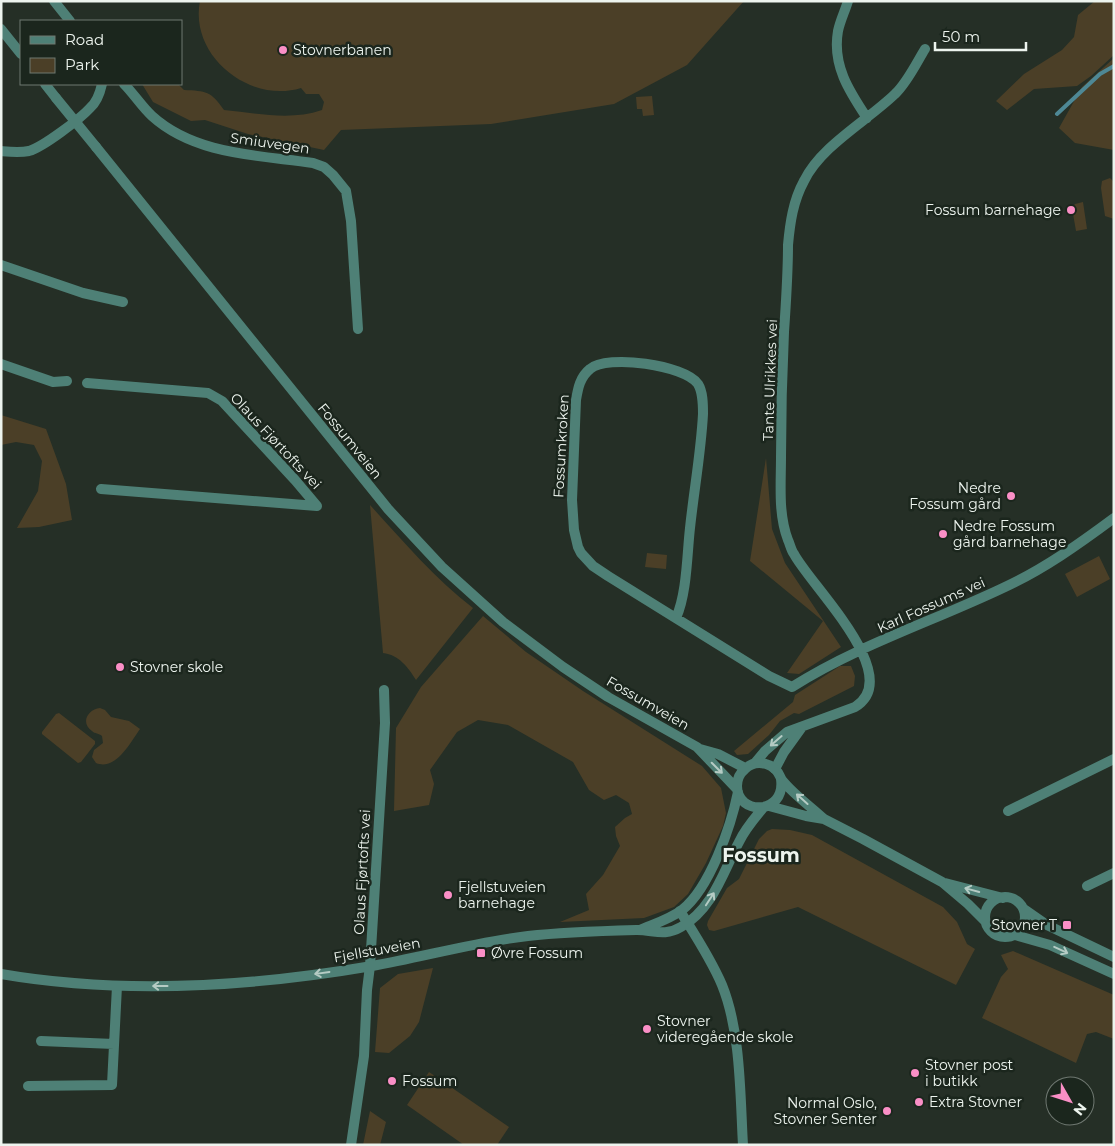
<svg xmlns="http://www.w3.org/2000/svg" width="1115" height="1146" font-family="Montserrat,sans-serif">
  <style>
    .green { fill: #4b3f27 }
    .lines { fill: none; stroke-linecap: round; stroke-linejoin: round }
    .stream { stroke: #4e8895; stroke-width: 4 }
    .minor { stroke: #4e8076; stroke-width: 10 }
    .tertiary { stroke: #4e8076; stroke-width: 10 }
    .tertiary-bridge { stroke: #4e8076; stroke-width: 10 }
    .oneway { stroke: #b5cbc4 }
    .poi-dot { fill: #fa8fc6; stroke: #1b261d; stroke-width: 2 }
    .labels { text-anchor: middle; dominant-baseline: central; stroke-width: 5; stroke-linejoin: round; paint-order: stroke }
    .poi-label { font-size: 14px; fill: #edf4ee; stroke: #1b261d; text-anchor: start }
    .street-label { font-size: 14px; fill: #edf4ee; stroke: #1b261d }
    .district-label { font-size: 19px; font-weight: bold; fill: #edf4ee; stroke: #1b261d }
  </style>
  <rect width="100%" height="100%" fill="#252f26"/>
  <!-- green -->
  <path class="green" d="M200,1H744L687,65L614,104L491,124L341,130L324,150L248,134L205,120L191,121L153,102L142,84H178L184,90C206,91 211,91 224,110C257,113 290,121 322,110L324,102L319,94H306L301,88C250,104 189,56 200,1Z
    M1095,1H1114V55L1091,76L1077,86L1034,89L1007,110L996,101L1024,74L1062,50L1074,37L1078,15Z
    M1114,58V150L1075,143L1059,128L1082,87Z
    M652,96L654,115L643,116L642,109H637L636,97Z
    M1110,178L1114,182V219L1105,216L1101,188L1102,181Z
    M1083,202L1087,229L1076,231L1072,208L1075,204Z
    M1,415L46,429L66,484L72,520L39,527L17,528L38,491L42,461L34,445L16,442L1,445Z
    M766,458L772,529L785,563L841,647L799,674L787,673L823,621L750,561Z
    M370,505C403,541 434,578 473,608L416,680C408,667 399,655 383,653Z
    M647,553L667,555L666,569L645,567Z
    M1099,556L1110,579L1077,597L1065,574Z
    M483,616L526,652L583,691L702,766L721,788L726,813L723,826L706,863L688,894L674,907L644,918L560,922L589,910L586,894L603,875L620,846L616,836L615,827L625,818L632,814L629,803L616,795L604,800L589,790L573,762L508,725L478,720L457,732L430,770L434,784L429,805L394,811L396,728L421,687Z
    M840,666H851L855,676L854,686L799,714L794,713L780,721L769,735L748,754L737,755L734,751L793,702L795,695Z
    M100,708L105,710L111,717L129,721L140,729C130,743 116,771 96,763L92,757L94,750L103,743L102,736C99,733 95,734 92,731C80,723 88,709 100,708Z
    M59,713L95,741V744L81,762L78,763L42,734V732L56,714Z
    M772,829L790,830L812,835L943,907L957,922L967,944L975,949L956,985L798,907L714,931L709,930L707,925L708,921L727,888L739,879L759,839L767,831Z
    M1013,951L1114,995V1039L1096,1032L1087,1034L1076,1063L982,1018L1001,977L1008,969L1001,955Z
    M433,968L419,1022L410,1036L389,1053L375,1052L380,988L398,974Z
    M429,1072L509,1127L497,1145H464L407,1105Z
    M370,1111L386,1122L380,1145H363Z"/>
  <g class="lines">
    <!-- stream -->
    <path class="stream" d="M1057,114L1100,74L1114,66"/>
    <!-- minor -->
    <path class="minor" d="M54,1L70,21
      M848,1C845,11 840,21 838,31C832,65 849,91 867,118
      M124,84C134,94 142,107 152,116C195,155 258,155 313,163L324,167L333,175L346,191L351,221L358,329
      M1,151C11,152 19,153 29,151C43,147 80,119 90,108C97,102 100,93 102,84
      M1,265L83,293L123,302
      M1,364L53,382L67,381
      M87,383L208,393L222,401L295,480L317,506
      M101,489L317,506
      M676,618C687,594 687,554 690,528C694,490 701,452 703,414C703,404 703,392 698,384C685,365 607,354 590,369C580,377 578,388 576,400L572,500L574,530L578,547L581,553L593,566L608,576L769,676L792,687C858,645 934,621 1005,587C1044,569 1079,544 1114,518
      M755,763L765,751L787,732L855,707C906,676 810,585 794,554C791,550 790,544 788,540C778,514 781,484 781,457C781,415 782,374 784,332C786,303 788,274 788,245C790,223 793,201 804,181C821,146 867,121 895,94C907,83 917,62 925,49
      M775,769L784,752L802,727
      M1008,811L1114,759
      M1087,886L1114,873
      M680,911C695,935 711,959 722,985C741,1032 740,1094 743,1145
      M370,966L385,723L384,690
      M41,1041L114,1044
      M28,1086L112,1085L117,986"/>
    <!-- tertiary -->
    <path class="tertiary" d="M1,29L21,54
      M45,84L56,98
      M96,147L388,509L442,567L503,622L563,667L608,697L697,747L737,789
      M700,749L718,754L745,768
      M781,779C786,815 737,816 737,786C737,779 740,773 745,769C751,763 759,762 766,764C770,765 773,767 776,770C779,773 780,777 782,780C793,794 810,806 824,819
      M769,806L806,816L824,819L863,839L942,882L968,904L987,923
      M945,883L1003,898
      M985 917a20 20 0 1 1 40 0a20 20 0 1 1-40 0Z
      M1024,909L1047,925L1114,957
      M640,930C654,924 670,919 682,910C710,888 731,826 738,792
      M1015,935L1050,945L1114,974
      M1,974C123,995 250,987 372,966C423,957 476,942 528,936C564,932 601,931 637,930C654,930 664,937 681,927C713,909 723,872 739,842C745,829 754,819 763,808
      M351,1145L364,1056L367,990L370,966"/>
    <!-- tertiary-bridge -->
    <path class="tertiary-bridge" d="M56,98L96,147"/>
  </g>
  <!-- one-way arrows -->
  <defs><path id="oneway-shaft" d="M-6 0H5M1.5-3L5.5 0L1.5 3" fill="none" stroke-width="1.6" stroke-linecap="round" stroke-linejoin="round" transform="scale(1.25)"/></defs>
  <g class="oneway">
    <use href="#oneway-shaft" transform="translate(776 741) rotate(139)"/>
    <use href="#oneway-shaft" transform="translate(717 768) rotate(45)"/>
    <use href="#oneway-shaft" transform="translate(802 799) rotate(-138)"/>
    <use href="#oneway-shaft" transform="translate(972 890) rotate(-165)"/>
    <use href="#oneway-shaft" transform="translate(710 899) rotate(-57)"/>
    <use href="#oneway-shaft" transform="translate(1061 950) rotate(25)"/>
    <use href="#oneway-shaft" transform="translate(322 973) rotate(172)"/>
    <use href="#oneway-shaft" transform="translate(160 986) rotate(180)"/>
  </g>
  <!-- markers -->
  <g class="poi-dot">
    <circle cx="283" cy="50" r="5"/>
    <circle cx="1071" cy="210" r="5"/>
    <circle cx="1011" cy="496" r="5"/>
    <circle cx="943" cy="534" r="5"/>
    <circle cx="120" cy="667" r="5"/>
    <circle cx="448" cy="895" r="5"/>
    <rect x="1062" y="920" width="10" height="10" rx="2.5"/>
    <rect x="476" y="948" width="10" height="10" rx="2.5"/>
    <circle cx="647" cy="1029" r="5"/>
    <circle cx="915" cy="1073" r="5"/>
    <circle cx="392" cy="1081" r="5"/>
    <circle cx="919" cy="1102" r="5"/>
    <circle cx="887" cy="1111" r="5"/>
  </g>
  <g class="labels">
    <!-- poi labels -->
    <g class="poi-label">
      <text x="293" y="50">Stovnerbanen</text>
      <text x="1061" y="210" text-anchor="end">Fossum barnehage</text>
      <text x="1001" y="488" text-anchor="end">Nedre<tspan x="1001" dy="16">Fossum gård</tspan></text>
      <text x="953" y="526">Nedre Fossum<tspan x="953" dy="16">gård barnehage</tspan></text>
      <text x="130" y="667">Stovner skole</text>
      <text x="458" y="887">Fjellstuveien<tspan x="458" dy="16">barnehage</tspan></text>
      <text x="1057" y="925" text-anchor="end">Stovner T</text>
      <text x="491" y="953">Øvre Fossum</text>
      <text x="657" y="1021">Stovner<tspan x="657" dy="16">videregående skole</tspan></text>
      <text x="925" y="1065">Stovner post<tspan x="925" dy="16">i butikk</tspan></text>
      <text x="402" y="1081">Fossum</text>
      <text x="929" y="1102">Extra Stovner</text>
      <text x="877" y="1103" text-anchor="end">Normal Oslo,<tspan x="877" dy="16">Stovner Senter</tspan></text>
    </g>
    <!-- street labels -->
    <g class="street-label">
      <text transform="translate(270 143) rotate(8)">Smiuvegen</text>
      <text transform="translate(770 380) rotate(-88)">Tante Ulrikkes vei</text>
      <text transform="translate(276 441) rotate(47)">Olaus Fjørtofts vei</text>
      <text transform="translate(350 441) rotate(51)">Fossumveien</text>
      <text transform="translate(561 446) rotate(-87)">Fossumkroken</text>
      <text transform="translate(931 605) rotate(-24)">Karl Fossums vei</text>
      <text transform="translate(648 703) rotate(30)">Fossumveien</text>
      <text transform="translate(362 872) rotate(-87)">Olaus Fjørtofts vei</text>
      <text transform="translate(377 950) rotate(-10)">Fjellstuveien</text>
    </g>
    <!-- district labels -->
    <g class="district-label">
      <text x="761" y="855">Fossum</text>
    </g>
  </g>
  <!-- border -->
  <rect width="1115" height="1146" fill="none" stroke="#edf4ee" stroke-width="5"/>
  <!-- legend -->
  <rect x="20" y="20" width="162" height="65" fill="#1b261d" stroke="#6f7871"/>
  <rect x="30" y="36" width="25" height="8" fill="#4e8076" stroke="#6f7871"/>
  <text x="65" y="45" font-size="15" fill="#edf4ee">Road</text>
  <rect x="30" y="58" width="25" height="15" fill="#4b3f27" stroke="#6f7871"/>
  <text x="65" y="70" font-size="15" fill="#edf4ee">Park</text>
  <!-- north arrow -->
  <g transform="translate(1070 1101) rotate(129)"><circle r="24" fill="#1b261d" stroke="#6f7871"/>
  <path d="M0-4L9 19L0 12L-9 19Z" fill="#fa8fc6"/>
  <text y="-8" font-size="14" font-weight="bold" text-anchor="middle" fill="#edf4ee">N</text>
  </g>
  <!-- scale -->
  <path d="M935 42v8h91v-8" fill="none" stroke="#edf4ee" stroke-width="2.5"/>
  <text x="942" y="42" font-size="15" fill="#edf4ee" stroke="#1b261d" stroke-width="4" paint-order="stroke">50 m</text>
</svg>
